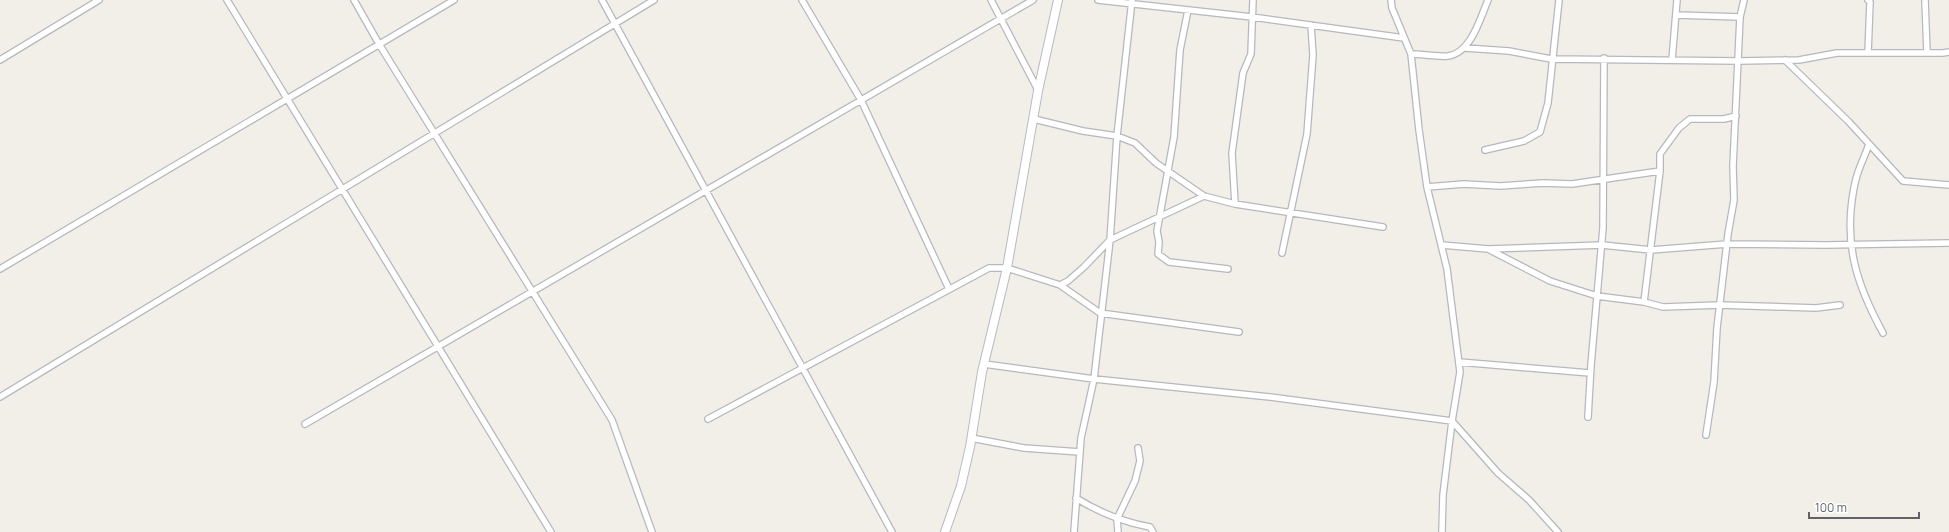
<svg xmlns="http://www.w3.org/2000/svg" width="1949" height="532" font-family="Manrope,sans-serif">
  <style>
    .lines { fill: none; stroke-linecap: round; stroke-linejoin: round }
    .street-casing { stroke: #b5b8bc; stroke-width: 8 }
    .secondary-casing { stroke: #b6babf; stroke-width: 10 }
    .street { stroke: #fff; stroke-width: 5.5 }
    .secondary { stroke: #fff; stroke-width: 8 }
  </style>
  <rect width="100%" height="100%" fill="#f1efe8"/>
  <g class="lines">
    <!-- street casing -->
    <g class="street-casing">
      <path id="street" d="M227,0L551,532
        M354,0L379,44L612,420L652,532
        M602,0L892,532
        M802,0L861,100L949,289
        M991,0L1038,90
        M1098,0L1252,17L1404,38
        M1391,0L1392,8L1411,54L1419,130L1427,187L1447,269L1460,372L1452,421L1443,495L1442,532
        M1925,0L1927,53
        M1188,10L1180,50L1174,137L1157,231L1159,242L1158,254L1169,262L1228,269
        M1676,15L1740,17
        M1465,48L1509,51L1551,59L1739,61L1799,60L1837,53H1943L1949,52
        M1868,53L1870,2L1868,0
        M1411,54C1422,54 1436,57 1448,56C1471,53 1480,19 1488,0
        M0,60L99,0
        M1672,60L1677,0
        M1785,60L1849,122L1903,181L1949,185
        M1034,119L1083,131L1117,136L1135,143L1156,163L1204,196L1235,204L1383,227
        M1869,144C1865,156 1859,167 1856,179C1854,186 1853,193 1852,200C1845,250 1859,289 1883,333
        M1485,150L1524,141L1540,132L1548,103L1559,0
        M1427,187L1464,184L1500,186L1543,183L1572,184L1660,171
        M1235,204L1232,153L1243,73L1251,54L1253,0
        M1442,245L1488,249L1602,245L1651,250L1727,244L1826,245L1949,243
        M1490,250L1550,281L1597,296L1644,302L1663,307L1720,305L1816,308L1840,305
        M1282,253L1307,134L1313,55L1311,25
        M0,269L454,0
        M1060,285L1068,281L1084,267L1110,240L1204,196
        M1644,302L1660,171V154L1679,128L1690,119H1724L1736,116
        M1459,362L1590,373
        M984,364L1094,379L1270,397L1452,421L1498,473L1529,500L1558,532
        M0,397L654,0
        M1588,417L1591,365L1603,228L1604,58
        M708,419L989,268H1007L1060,285L1100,313L1239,332
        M305,424L1033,0
        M1706,435L1714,382L1717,328L1728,234L1734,200L1733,166L1740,17L1744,0
        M971,438L1024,448L1080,452
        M1076,498C1100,513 1122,522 1150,527L1153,532
        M1074,532L1081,438L1094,379L1110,240L1117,136L1132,0
        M1118,532L1117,519L1135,481L1140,461L1138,448"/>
    </g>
    <!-- secondary casing -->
    <g class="secondary-casing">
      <path id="secondary" d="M945,532L961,486L970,447L982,372L1007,268L1038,91L1058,0"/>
    </g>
    <!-- street -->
    <use href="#street" class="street"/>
    <!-- secondary -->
    <use href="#secondary" class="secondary"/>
  </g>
  <!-- scale -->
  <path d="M1809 512v6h110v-6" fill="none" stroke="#5f6368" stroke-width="2"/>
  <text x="1815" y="512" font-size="12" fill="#5f6368" stroke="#ffffff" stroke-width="3" paint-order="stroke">100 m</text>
</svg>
